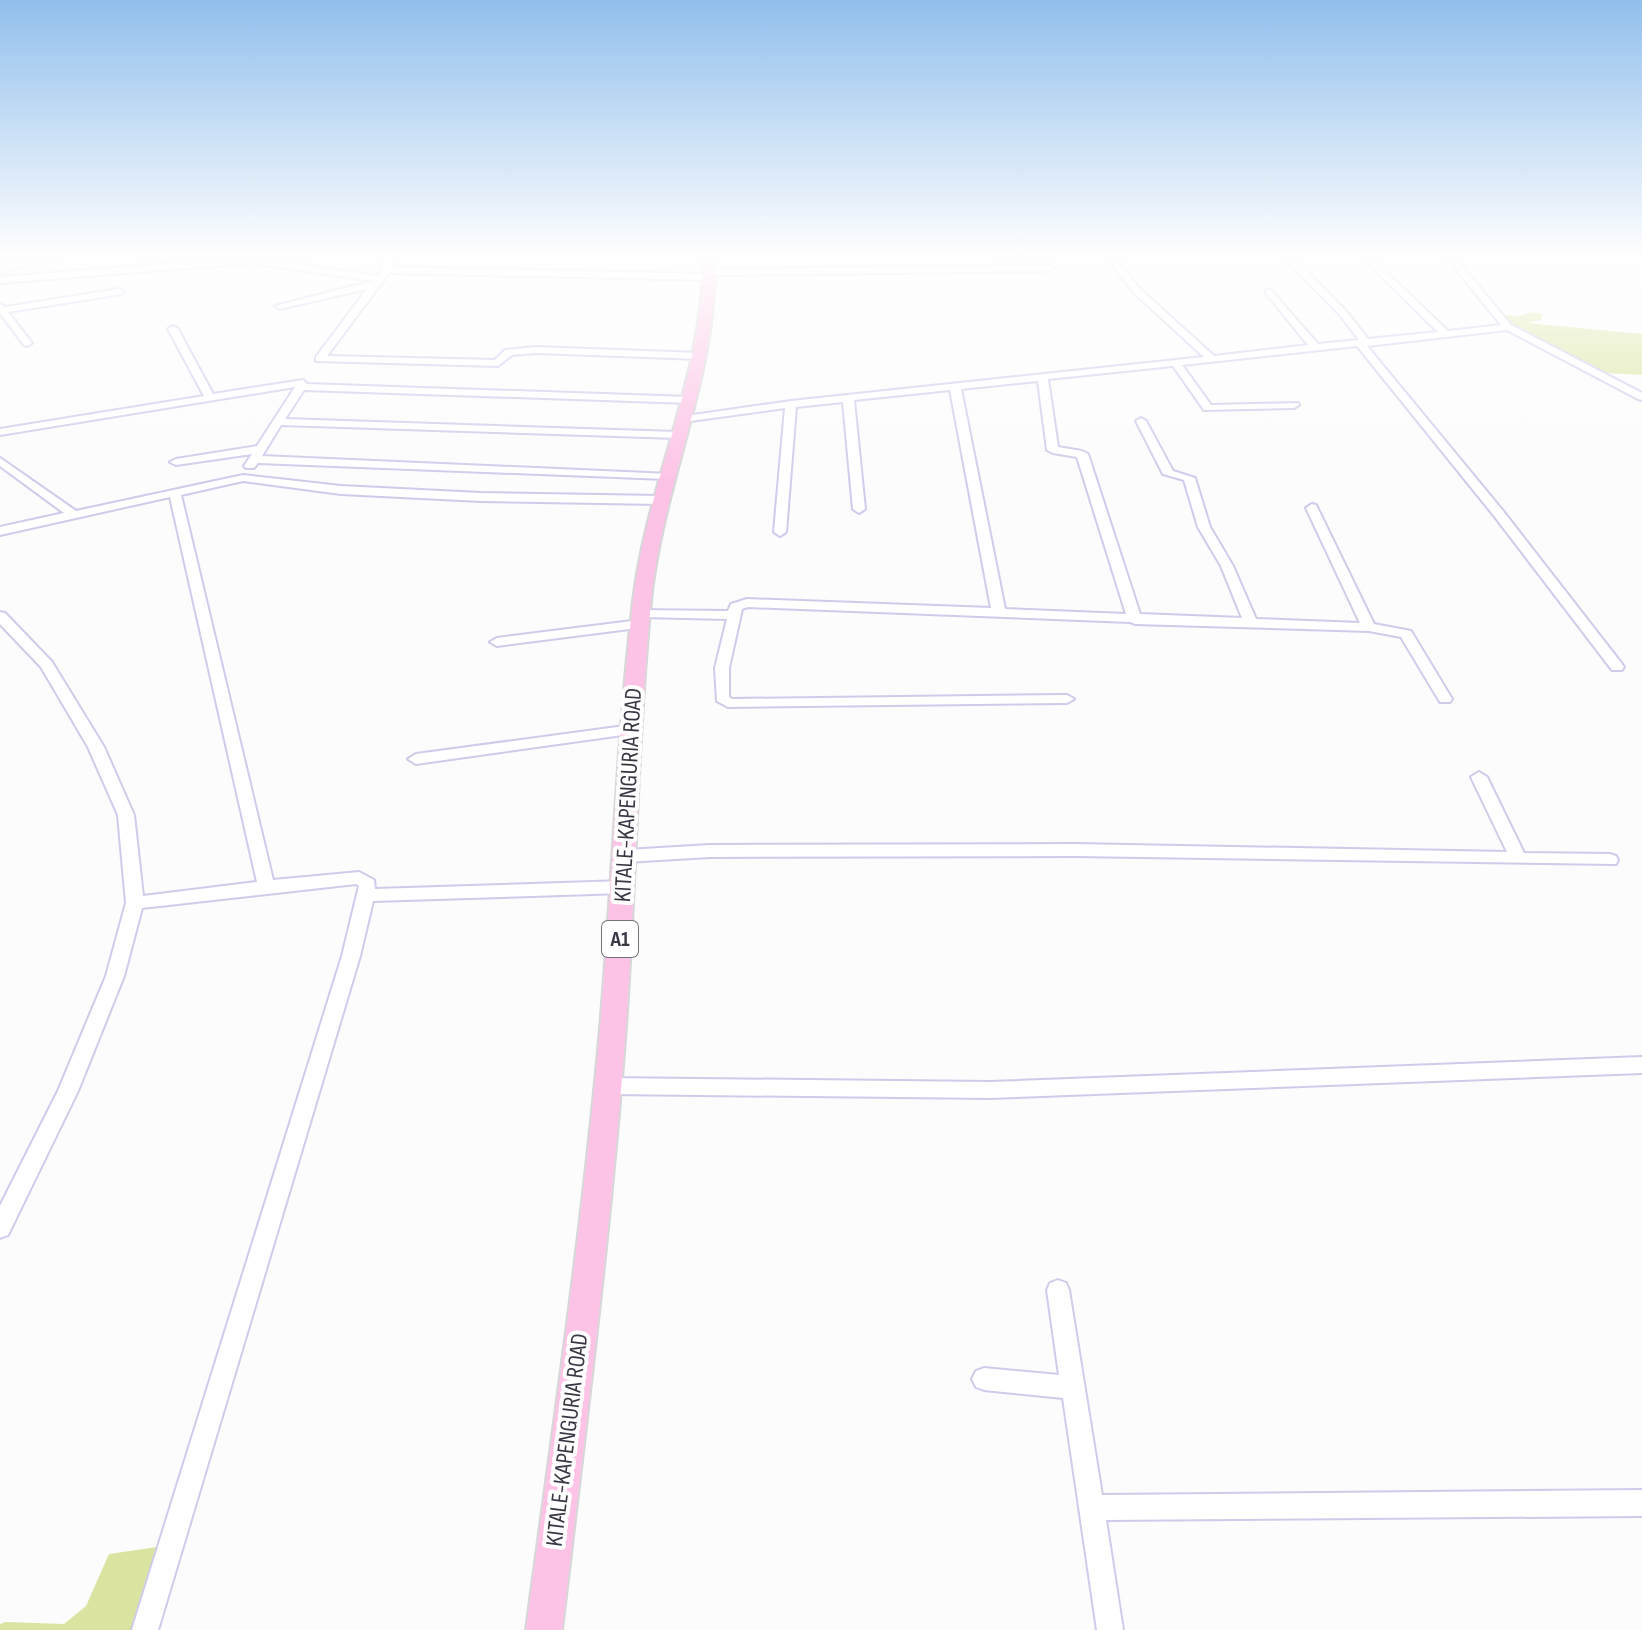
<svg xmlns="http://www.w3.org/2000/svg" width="1642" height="1630" font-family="'Sofia Sans Condensed',sans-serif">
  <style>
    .green { fill: #dae4a0 }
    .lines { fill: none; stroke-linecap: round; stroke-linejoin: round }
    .minor-casing { stroke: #cfcbeb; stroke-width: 4 }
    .highway-casing { stroke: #d7d7d9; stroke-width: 4 }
    .minor { fill: #fff; fill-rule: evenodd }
    .highway { fill: #fdc3e6; fill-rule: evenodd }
    .labels { text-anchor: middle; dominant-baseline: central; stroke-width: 8; stroke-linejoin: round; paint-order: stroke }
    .shield { fill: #fff; stroke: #74727b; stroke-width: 2 }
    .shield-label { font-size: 22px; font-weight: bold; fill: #383643 }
    .street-label { font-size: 24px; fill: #383643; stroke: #fff }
  </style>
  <rect width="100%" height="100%" fill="#fcfcfc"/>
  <!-- green -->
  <path class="green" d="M1533,312L1543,314L1541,320L1527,323L1642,334V375L1605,373L1511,325L1503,315L1519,316Z
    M157,1547L132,1630H0V1624L6,1622L64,1624L86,1606L109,1554Z"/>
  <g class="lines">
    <!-- minor casing -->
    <g class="minor-casing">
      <path id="minor" d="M58,253H71L0,273V267Z
        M386,253H394L391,267L710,274L707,272L711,269L1050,265L1054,268L1050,271L712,275L715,277L711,280L389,273L327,356L495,360L505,350L535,347L700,353L705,356L700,359L535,353L512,355L498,366L316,361V357L367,289L280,309L275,306L373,281L251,263L0,283V277L251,257L377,276L382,270Z
        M1104,253H1112L1139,288L1214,356L1308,345L1265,292L1270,289L1318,344L1359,340L1340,315L1279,253H1288L1346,311L1368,339L1438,332L1357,253H1366L1448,331L1501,325L1443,253H1451L1511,325L1642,393V400L1638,399L1507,330L1367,346L1503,511L1622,664L1624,667L1622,670H1612L1495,517L1357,346L1182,365L1211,405L1298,403L1299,405L1294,408L1204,410L1173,366L1048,379L1058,447L1082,451L1088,454L1140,614L1242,618L1221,566L1198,527L1184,480L1163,474L1136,421L1141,418L1146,421L1173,471L1195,478L1210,527L1233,566L1256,619L1360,623L1306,508L1312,504L1316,505L1374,624L1411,631L1452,699L1450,702H1440L1401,637L1369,631L1135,624L1130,622L748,607L742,609L729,668V697L732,699L1067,695L1074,699L1067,703L728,707L717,701L715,668L727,619L642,617L637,616V610L728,611L731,604L747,599L991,608L950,390L854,400L865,509L859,513L853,509L843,402L796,407L786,532L780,536L774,532L785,408L683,422L678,419L679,417L791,401L1204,357L1133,292ZM1038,381L1047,450L1053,453L1077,457L1126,614L1005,609L961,389Z
        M119,289L124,292L122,294L8,312L32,343L27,346L24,345L0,313V304L5,307Z
        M173,326L178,329L213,394L303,380L307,384L690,397L695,400L690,403L304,390L285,419L677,432L682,435L677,438L281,425L262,456L670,474V478L666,479L258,463L254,468H246L244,466L252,454L176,465L170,462L176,459L257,446L295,387L0,435V429L204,396L168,329Z
        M0,458L76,511L243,475L341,486L481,493L660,496L666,500L660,504L481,501L341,494L243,481L181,495L273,880L359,872L374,880L375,889L624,881L630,883L632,887L630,891L624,893L373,901L360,956L158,1630H132L342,956L359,886L356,884L142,908L124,976L78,1091L8,1235L0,1238V1206L58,1091L106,976L126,903L118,815L88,747L41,667L0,624V612L5,613L52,662L104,747L134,815L143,896L257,882L170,497L0,535V527L64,513L0,466Z
        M640,620L647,624L645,627L497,646L490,642L497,638Z
        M632,725L639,730L637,733L416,764L408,759L416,754Z
        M1479,772L1487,777L1524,853L1610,854L1616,856L1618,860L1616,864L1075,856L710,857L626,862L618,856L626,850L710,845L1075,844L1507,852L1471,777Z
        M1642,1057V1073L990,1098L608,1094L601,1092L598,1086L601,1080L608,1078L990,1082Z
        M1058,1280L1066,1283L1069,1290L1102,1495L1642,1490V1516L1106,1520L1123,1630H1097L1063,1398L984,1390L976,1387L972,1379L976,1371L984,1368L1059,1375L1047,1290L1050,1283Z"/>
    </g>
    <!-- highway casing -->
    <g class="highway-casing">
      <path id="highway" d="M703,253H715C719,374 663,481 651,601C637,747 636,894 625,1040C610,1237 585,1434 562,1630H526C552,1434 581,1237 599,1040C612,894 616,747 633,601C647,482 705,374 703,253Z"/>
    </g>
    <!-- minor -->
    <use href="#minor" class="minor"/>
    <!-- highway -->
    <use href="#highway" class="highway"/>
  </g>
  <!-- sky -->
  <linearGradient id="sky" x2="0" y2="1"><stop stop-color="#91bfec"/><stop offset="0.53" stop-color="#fefefe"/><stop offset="1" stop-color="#fefefe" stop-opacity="0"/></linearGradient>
  <rect width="1642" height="481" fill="url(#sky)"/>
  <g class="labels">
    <!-- shield labels -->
    <rect class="shield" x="602" y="921" width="36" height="36" rx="6"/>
    <g class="shield-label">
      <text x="620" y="939">A1</text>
    </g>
    <!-- street labels -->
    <g class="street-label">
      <text transform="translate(628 795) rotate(-87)">KITALE-KAPENGURIA ROAD</text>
      <text transform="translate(567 1440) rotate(-83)">KITALE-KAPENGURIA ROAD</text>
    </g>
  </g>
</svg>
